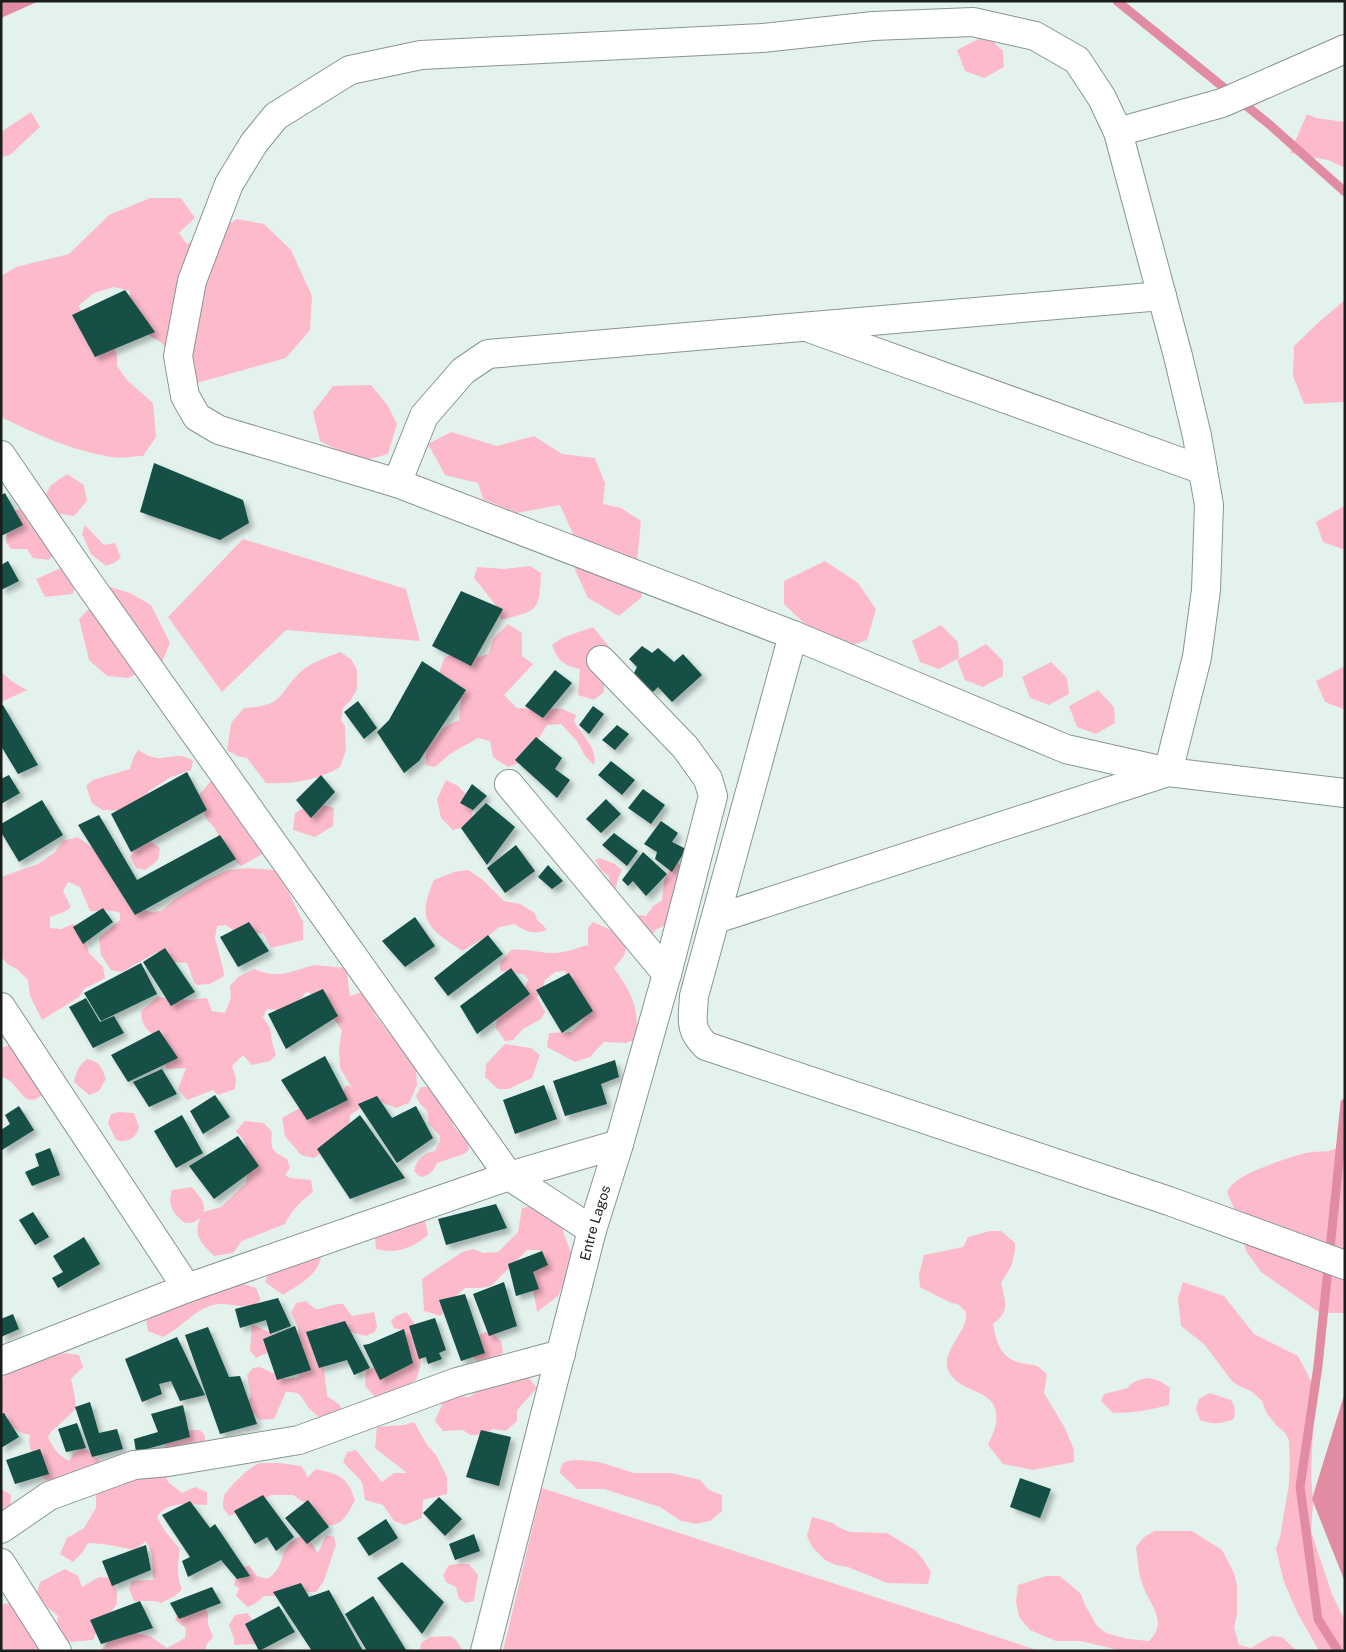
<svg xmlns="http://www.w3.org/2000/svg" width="1346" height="1652" font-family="'Public Sans',sans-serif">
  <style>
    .green { fill: #fdbaca }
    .water { fill: #e28ca3 }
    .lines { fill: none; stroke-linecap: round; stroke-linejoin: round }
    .stream { stroke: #e28ca3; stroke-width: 9 }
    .building { fill: #125044; filter: url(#shadow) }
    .street-casing { stroke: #889592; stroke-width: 30 }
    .street { stroke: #fff; stroke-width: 28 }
    .labels { text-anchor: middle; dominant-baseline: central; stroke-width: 5; stroke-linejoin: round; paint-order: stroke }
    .street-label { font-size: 14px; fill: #191e1d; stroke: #e4f2ee }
  </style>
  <defs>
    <filter id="shadow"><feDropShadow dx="4.5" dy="4.5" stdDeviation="2.5" flood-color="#0004"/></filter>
  </defs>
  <rect width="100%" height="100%" fill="#e4f2ee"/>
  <!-- green -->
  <path class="green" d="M986,35L1003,51L1004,67L984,78L965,71L957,50Z
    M31,112L40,127L10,155L1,157V132Z
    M1307,114L1316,118L1345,122V168L1328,160L1290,153Z
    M150,198H181L195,218L179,233L187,244L219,230L237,219L264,224L291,250L312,296L310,330L286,358L193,384L162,343L136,328L128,307L130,291L114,287L94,293L78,306L89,321L113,342L117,356V366L127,380L153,403L156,437L143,456C133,456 121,459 111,457C74,451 35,434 1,417V276L16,267L69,254L109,215Z
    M1345,300V402L1304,404L1293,376L1294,346L1320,321Z
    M371,385L388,406L397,424L388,454L370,459L345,454L320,441L313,412L333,386Z
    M451,432L497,446L534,436L562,454L595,458L605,483L603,504L621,508L641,521L637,561L642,597L619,616L588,598L575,570L573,534L560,505L517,513L483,499L478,483L445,475L428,444Z
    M67,474L84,485L87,501L74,516L54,513L56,551L49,560L33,558L27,549H11L6,542L8,513L20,509L29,511L41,503L51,485Z
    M1344,506L1345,548L1342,549L1323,542L1316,522Z
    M85,525L104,545L115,543L121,558L114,563L106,566L91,554L82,534Z
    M243,539L406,589L420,641L286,630L222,692L168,617Z
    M825,561L858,583L876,609L867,640L847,647L808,627L784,604V581Z
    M530,566L541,573C539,613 538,610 501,620L495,604L474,578L477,567L504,569Z
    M63,567L76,582L73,594L45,597L36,579Z
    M110,587L130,593L151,605L170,643L162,662L128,678L107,676L89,660L79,619Z
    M508,624L522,633V656L533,664L504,695L517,708L562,709L576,715L574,721C582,737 598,746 594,765L585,756L577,741L561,724L547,725L525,761L508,767L493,757L490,741L478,738L450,754L435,767L426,765V745L435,738L443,728L459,720L461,700L444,698L439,674L444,658L457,652L480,657L489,653L493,639Z
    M941,625L958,642L959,658L939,669L920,662L912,641Z
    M593,627L607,644L611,654L604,676V692L594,700L578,695L580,669C563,665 558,661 552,645L562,638Z
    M986,644L1003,661V676L983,687L965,680L957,660Z
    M340,652L351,659L357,670V689L351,700L343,708L341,720L345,726L346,750L340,767C317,781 292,784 266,783L247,758L237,756L227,750L231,723L244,708C287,706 277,692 304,669C313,662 328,657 340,652Z
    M1051,662L1067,678L1069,694L1049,705L1030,698L1022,677Z
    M1345,666V708L1343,709L1325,702L1316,681Z
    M1,672L13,682L27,690L1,702Z
    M1098,690L1114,707L1115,723L1096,734L1077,727L1069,706Z
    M138,750C145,754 153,759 161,758C176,757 180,753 193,761L191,770L171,777L149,791L138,805L125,811L102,810L92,803L86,786L93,780L130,769L134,756Z
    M219,779L264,845L262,854L241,866L228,854L214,827L207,820L197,797L211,781Z
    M446,780L458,786L473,801L472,825L453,830L441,818L437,799Z
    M314,802L334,808L333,826L315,837L293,830L295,813Z
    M78,837L106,858L133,906L151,912L161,911L174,900L204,881L228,870L247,868L274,870L288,891L303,922V940L271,948L263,933L240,935L226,925L217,926L215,938L223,968L224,976L210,984L197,985L194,982L187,963L173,962L157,952L122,972L111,970L101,955L99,938L120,920V913C109,909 101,912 90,911L80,887L68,882L63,891L71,907L64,912L50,917V928L61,929L73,924L82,927L89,953L103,967L105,978L84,989L79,997L42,1020L30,996L28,980L17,969L7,964L1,956V877L38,864L54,853L63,841Z
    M147,839L160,848L158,860L145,870L136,868L130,857L138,843Z
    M600,858L615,864L622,870C614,884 612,905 629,913C634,915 641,915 646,916L653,906L662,900L664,881L674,861L683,866L678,878L680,896L674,915L668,924L655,930L649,941L640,932L605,908L609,876L601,870L595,860Z
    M468,870L483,880L504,901L520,904L535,913L537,920L542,924L547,930C533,935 526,932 515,924L499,927L490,935L462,951C428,928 416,921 434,880L454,872Z
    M593,922L611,930L627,944L624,956L614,968C633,995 638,1006 637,1039L626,1043L604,1042L590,1057L575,1062L547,1047L549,1033L572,1032L583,1021L584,1010L570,986L565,971L555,972L545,980L542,991L537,997L545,1012L541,1019L523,1029L513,1040L505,1041L496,1028L498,1010L524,991L528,979L523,974L500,971V963L511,950C524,948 539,953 552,953C565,953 577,948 588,945V928Z
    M315,965L346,968L350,996L365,991L374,1002L375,1015L392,1037L407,1047L416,1069L417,1085L409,1103L396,1108L377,1100L368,1103L350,1115V1128L332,1146L314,1158L301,1155L285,1136L282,1118C308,1104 300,1103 330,1112L347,1085L352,1088L340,1068L339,1048L342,1030L319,1000L307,991C295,1007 289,1013 267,1009L263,1017L270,1028L272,1042L276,1055L270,1061L252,1065L243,1055L232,1066L236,1078L235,1089L218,1095L213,1090L187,1100L178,1089L186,1068L167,1069L159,1055L161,1040C148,1030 142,1029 141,1011L158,997L190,1000L207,998L212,1011L225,1013L231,998L230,986L238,977L254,969C280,980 289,971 315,965Z
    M505,1044L531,1048L540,1055L532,1078L508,1089H498L485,1077L486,1064Z
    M10,1045L40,1087L42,1095C27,1108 22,1093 12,1083C9,1080 5,1078 1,1076V1048Z
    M87,1059C100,1061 102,1068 106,1079L99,1091L89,1095L74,1082C76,1071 79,1066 87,1059Z
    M421,1087H432L439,1102L453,1107C453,1111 451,1116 452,1120C452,1132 469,1134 469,1150L464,1154L437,1163C433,1171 430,1176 420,1177L414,1171C416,1160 425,1152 435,1151L440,1141V1136L429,1124L427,1110L420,1104L416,1096Z
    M119,1112L134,1113L139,1127C136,1139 127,1143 116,1140L108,1123L111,1114Z
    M245,1121L264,1123L272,1132C270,1149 272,1151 287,1159L290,1168L285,1175L290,1178L311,1180L313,1192C300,1202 292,1210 285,1224L242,1241L233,1253L214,1256C201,1242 193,1237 200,1218C196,1222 192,1223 185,1223C173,1213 167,1206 172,1190L192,1187C198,1195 207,1203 203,1212L221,1207L246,1183L249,1161L245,1142L236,1131Z
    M1345,1140V1313H1320L1261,1272L1246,1251L1240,1223L1227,1192C1229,1189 1231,1185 1234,1183C1244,1173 1291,1156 1306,1153C1324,1149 1329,1157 1345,1140Z
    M539,1204L565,1218L563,1231L571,1253L572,1267L558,1296L537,1312L530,1272L545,1262L540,1250H527L491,1286L481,1288H465L449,1302L441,1316L424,1311L422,1279L462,1252L473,1249L483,1253L498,1252L518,1232L522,1208Z
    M402,1221H425L428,1235C411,1249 397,1254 376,1249L375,1234Z
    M990,1231H1001L1015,1243C1015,1261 1011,1268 1001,1283C1005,1302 1011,1310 993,1324C996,1340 1000,1357 1018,1362C1034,1367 1033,1361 1047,1374L1044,1393L1065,1428L1074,1450V1462L1033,1470L1003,1464L988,1445C991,1438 995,1430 996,1423C1001,1386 959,1396 948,1370C942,1354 960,1337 965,1323C966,1320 966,1316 966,1312L959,1305L949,1302L920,1287L919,1275L924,1255L963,1247L968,1237Z
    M321,1256C319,1275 298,1285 283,1295L265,1282L269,1272Z
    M1183,1282L1224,1296L1254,1334L1298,1356L1311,1381L1314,1409L1311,1473L1313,1504L1311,1531L1332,1594L1345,1621V1651H1319L1297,1612L1284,1582L1276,1549L1280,1537L1289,1484L1290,1462L1289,1440L1285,1433L1276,1425L1266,1412L1262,1401L1251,1391L1239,1386L1232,1381L1204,1344L1181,1326L1178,1299Z
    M244,1284L256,1288L261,1300L252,1307C242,1307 231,1304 221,1304C199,1304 183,1327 163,1337L148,1331L146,1321C172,1304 214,1290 244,1284Z
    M306,1301L315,1309C325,1309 332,1303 343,1304L352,1316L374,1312L377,1326L375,1332L366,1336L354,1333L337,1325L318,1327L317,1352L324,1369L327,1396L340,1405L343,1413L321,1419C317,1415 311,1411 308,1407C301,1396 301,1391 286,1392L274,1419L260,1420L246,1406L251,1395L247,1375L253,1368L260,1367L285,1379L299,1377C295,1355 305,1334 291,1313L296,1303Z
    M406,1312C424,1332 425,1357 416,1380L396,1391L380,1402L365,1386L366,1370L378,1366L402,1330L394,1328L391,1321L396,1316Z
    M252,1324L279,1337L269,1352L256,1358L250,1351Z
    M490,1331L501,1341L503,1352L495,1361H477L470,1354L471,1342L480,1334Z
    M64,1353L79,1355L83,1367L71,1379L74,1392L76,1409L51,1432L48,1437C53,1448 58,1455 69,1461L74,1453L81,1448L92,1452L101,1463L82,1468L76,1474L62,1482L48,1481L43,1478L45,1473C38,1462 26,1449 30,1435C16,1432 12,1428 6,1415L1,1416V1379L11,1370Z
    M515,1376L529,1378L537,1388L517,1410V1421L506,1431L493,1429L481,1435H470L463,1430L443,1431L435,1421L446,1395L469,1397L486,1385Z
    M1148,1378L1160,1381L1170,1388L1169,1405C1151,1410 1132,1413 1113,1413L1101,1401L1104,1394L1128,1388C1132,1381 1141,1379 1148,1378Z
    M1210,1393L1231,1400L1235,1408L1234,1419C1221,1424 1213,1425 1200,1420L1196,1409L1199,1399Z
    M414,1422L427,1445L436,1455L447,1477V1494L423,1500L422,1518L405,1525L394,1521L383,1505L365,1500L362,1482L343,1462L347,1452L356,1450L382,1482L394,1473H407L375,1448L377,1427L404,1425Z
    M176,1430H200L205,1436V1446L176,1452L165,1446L164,1439Z
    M578,1460L599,1462L634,1473H671L700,1480L709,1490L722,1495V1511L710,1521L697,1524L681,1521L660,1507L604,1489H577L560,1473C561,1460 566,1461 578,1460Z
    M260,1463H280L301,1466L306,1473L307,1478L316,1469C340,1475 347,1476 355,1500C348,1513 342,1528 325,1525L308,1504L303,1502L293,1495H271L256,1505L229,1516L223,1508C223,1504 223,1500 224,1496C229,1487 250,1466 260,1463Z
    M161,1467L169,1483L182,1493L195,1487L207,1492V1505C190,1505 167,1500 157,1517L165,1531L180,1549C178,1563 176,1575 182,1589L175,1596L161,1603L155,1601H134L129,1589L132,1581L153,1580L152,1554L146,1541L135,1550L104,1544L88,1543L82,1553L73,1562L60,1554L67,1538L84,1528L96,1508V1491Z
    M542,1488L1040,1651H503Z
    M1,1489L11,1495L10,1508L1,1516Z
    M812,1517L833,1523L838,1527L850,1532L887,1533L915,1550L923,1559L931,1572L928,1584L887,1583L848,1567L836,1565L825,1560L812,1547L807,1536Z
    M1154,1531H1192L1222,1550L1234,1573L1237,1585V1615L1234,1627L1239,1645L1251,1648L1271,1636L1282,1637L1297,1651H1122L1081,1641H1056L1030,1630L1019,1617L1016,1602L1018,1585L1046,1576H1060L1081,1594L1085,1605L1097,1626L1106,1633L1128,1639L1149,1641C1170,1620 1148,1604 1142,1583C1138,1572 1138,1559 1136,1547L1143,1538Z
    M306,1535L318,1553L326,1535L334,1537L336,1545L324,1581L316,1592H307L295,1586L279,1596H264L256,1603L248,1607L236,1596L239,1588L234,1585L238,1571L249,1565L257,1576L267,1579C286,1568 279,1549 294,1540C297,1537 302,1536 306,1535Z
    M459,1564H469L478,1575L474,1601L466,1603L459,1599L456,1587L446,1582L443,1575L449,1565Z
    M65,1569L78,1576L82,1587L99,1577L112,1578L117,1592V1603L109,1616L100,1621L93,1640L69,1642L57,1628L58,1616L47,1607L37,1593L40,1582Z
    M201,1596L208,1614V1624L213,1637L207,1644L205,1651H100L114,1635L130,1632L150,1636L167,1648L185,1638L186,1628L175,1620L179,1611Z
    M11,1602L40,1646V1651H1V1605Z
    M247,1613C257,1625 259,1629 255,1644L234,1645V1638L229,1625L235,1615Z
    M451,1636L456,1640L463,1651H420L421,1643L431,1637Z"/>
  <!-- water -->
  <path class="water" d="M1,1H39L1,18Z
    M1345,1392V1582L1312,1499Z"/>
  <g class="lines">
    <!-- stream -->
    <path class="stream" d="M1117,1L1270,125L1345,192
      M1338,1651L1318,1619L1300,1487L1318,1366L1345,1103"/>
  </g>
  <!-- building -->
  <path class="building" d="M125,290L155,332L95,357L72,315Z
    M154,463L243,500L249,523L220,540L140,512Z
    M5,493L23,525L1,536V495Z
    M8,561L19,581L1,590V565Z
    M461,591L503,609L471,666L432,646Z
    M642,646L652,653L658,648L674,662L683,654L702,675L672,702L658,687L653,692L633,675L637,667L629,659Z
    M422,661L466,690L419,761L404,773L377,732L389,720Z
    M555,670L572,683L543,718L525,706Z
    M358,701L377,728L364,739L344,712Z
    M3,705L38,765L18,774L1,746V706Z
    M593,706L604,714L589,734L579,725Z
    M617,725L629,734L615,750L602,740Z
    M536,737L562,758L555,769L570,780L557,798L515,760Z
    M611,761L635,780L622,795L598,775Z
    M187,772L207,810L131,852L111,814Z
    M9,775L20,793L1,804V779Z
    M321,775L335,792L311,818L296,800Z
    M472,784L487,796L473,810L460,803Z
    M643,789L665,805L651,824L628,808Z
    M606,799L621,814L601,833L586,819Z
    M42,800L63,835L19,862L1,832V824Z
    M486,803L515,827L487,865L461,828Z
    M99,815L137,880L220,835L236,859L135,915L78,825Z
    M661,821L678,833L672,842L686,849L672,872L655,859L657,852L644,844Z
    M614,833L638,851L627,866L602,845Z
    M516,845L535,871L505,893L487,868Z
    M643,852L667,874L646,896L633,881L628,886L622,880Z
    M548,865L563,881L552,889L538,877Z
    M103,908L113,922L83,944L73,927Z
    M415,917L435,946L405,967L382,941Z
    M249,922L269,951L238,967L220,937Z
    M488,935L503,954L448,996L434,978Z
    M165,948L195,992L171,1006L143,962Z
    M141,963L157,994L101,1021L84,993Z
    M511,968L530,994L477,1034L460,1006Z
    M569,973L593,1011L562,1033L536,990Z
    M323,989L338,1016L286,1049L268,1014Z
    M86,998L100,1022L114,1016L124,1033L93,1048L69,1007Z
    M159,1030L178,1058L128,1082L111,1055Z
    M325,1056L348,1100L307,1120L281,1080Z
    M615,1060L619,1077L601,1084L607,1104L565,1116L553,1081Z
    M162,1069L177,1094L149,1107L133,1082Z
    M544,1085L557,1119L515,1134L503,1100Z
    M215,1095L230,1117L203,1134L190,1111Z
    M377,1096L392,1118L416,1106L433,1138L397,1163L358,1104Z
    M19,1106L34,1130L2,1150L1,1130L10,1124L5,1115Z
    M182,1115L203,1153L176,1168L154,1131Z
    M360,1115L405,1178L350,1199L317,1149Z
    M238,1136L259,1166L214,1199L189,1166Z
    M50,1148L60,1175L32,1186L25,1172L39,1166L35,1154Z
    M496,1204L507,1228L446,1245L438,1219Z
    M33,1212L49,1237L35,1245L19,1220Z
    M84,1237L100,1264L58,1288L52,1278L63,1272L53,1256Z
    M542,1251L548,1265L533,1272L539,1289L516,1296L508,1264Z
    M504,1282L517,1326L489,1336L473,1294Z
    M465,1294L485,1353L461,1361L439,1300Z
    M278,1298L291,1326L270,1334L266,1320L240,1328L235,1309Z
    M13,1314L19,1329L1,1337V1319Z
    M435,1318L446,1350L439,1353L442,1359L428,1364L426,1357L419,1359L409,1326Z
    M345,1321L370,1368L354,1375L347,1360L319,1368L306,1332Z
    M295,1326L311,1370L277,1380L263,1339Z
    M208,1327L229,1377L240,1376L257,1424L220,1434L185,1335Z
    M404,1329L413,1363L380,1380L363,1345L369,1344Z
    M177,1337L205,1395L180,1401L171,1381L159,1384L162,1394L142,1402L125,1359Z
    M90,1402L99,1433L117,1429L123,1449L92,1457L75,1407Z
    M183,1405L190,1437L136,1452L134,1439L158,1432L151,1414Z
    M4,1413L19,1437L1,1448V1414Z
    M77,1423L86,1448L66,1452L58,1429Z
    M481,1430L511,1437L499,1486L466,1477Z
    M40,1449L49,1474L15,1484L6,1460Z
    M1020,1478L1051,1489L1040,1518L1010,1507Z
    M263,1495L294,1537L276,1551L267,1537L255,1544L234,1511Z
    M439,1497L462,1519L445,1536L423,1513Z
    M308,1500L329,1527L307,1544L285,1518Z
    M190,1501L210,1528L215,1524L250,1576L237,1579L221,1560L188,1577L182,1561L190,1557L162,1515Z
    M386,1519L398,1538L369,1556L357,1538Z
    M474,1534L480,1551L455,1560L449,1544Z
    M146,1545L151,1570L112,1586L102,1561Z
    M402,1562L444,1602L422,1634L377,1578Z
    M301,1583L309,1597L329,1590L363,1651H312L273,1592Z
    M212,1587L221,1603L179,1619L170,1603Z
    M373,1596L406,1650L404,1651H367L345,1614Z
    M140,1601L153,1628L101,1644L90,1620Z
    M279,1606L295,1632L259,1651L245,1624Z"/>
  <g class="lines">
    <!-- street casing -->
    <g class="street-casing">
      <g id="street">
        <path d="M1118,132L1222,103L1345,49"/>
        <path d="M812,329L1203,470"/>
        <path d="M1,455L85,578L509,1176L592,1230"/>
        <path d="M397,483L424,416L463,371L488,354L1162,296"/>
        <path d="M793,635L694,996C693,1018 688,1029 706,1046L1169,1201L1345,1265"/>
        <path d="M509,784L667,974"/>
        <path d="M716,919L1168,772L1197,657L1206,590L1209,505L1197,436L1178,356L1118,132L1102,98L1077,60L1035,36L973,22L873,26L762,38L421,55L350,70L276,116L254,143L229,184L192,281L178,356L185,396L197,417L219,430L397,483L793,635L1066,749L1168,772L1345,793"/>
        <path d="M1,1007L187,1288"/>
        <path d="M1,1361L187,1288L509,1176L619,1144"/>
        <path d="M1,1529L49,1496L134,1465L168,1462L299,1440L457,1382L561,1354"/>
        <path d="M1,1563L57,1651"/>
        <path id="s1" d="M485,1651L592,1230L619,1144L667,974L713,796L708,779L685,747L601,660"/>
      </g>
    </g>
    <!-- street -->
    <use href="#street" class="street"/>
  </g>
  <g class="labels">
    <!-- street labels -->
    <g class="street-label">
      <text stroke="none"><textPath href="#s1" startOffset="442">Entre Lagos</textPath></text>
    </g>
  </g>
  <!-- border -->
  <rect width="1346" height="1652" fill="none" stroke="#191e1d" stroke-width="5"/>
</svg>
